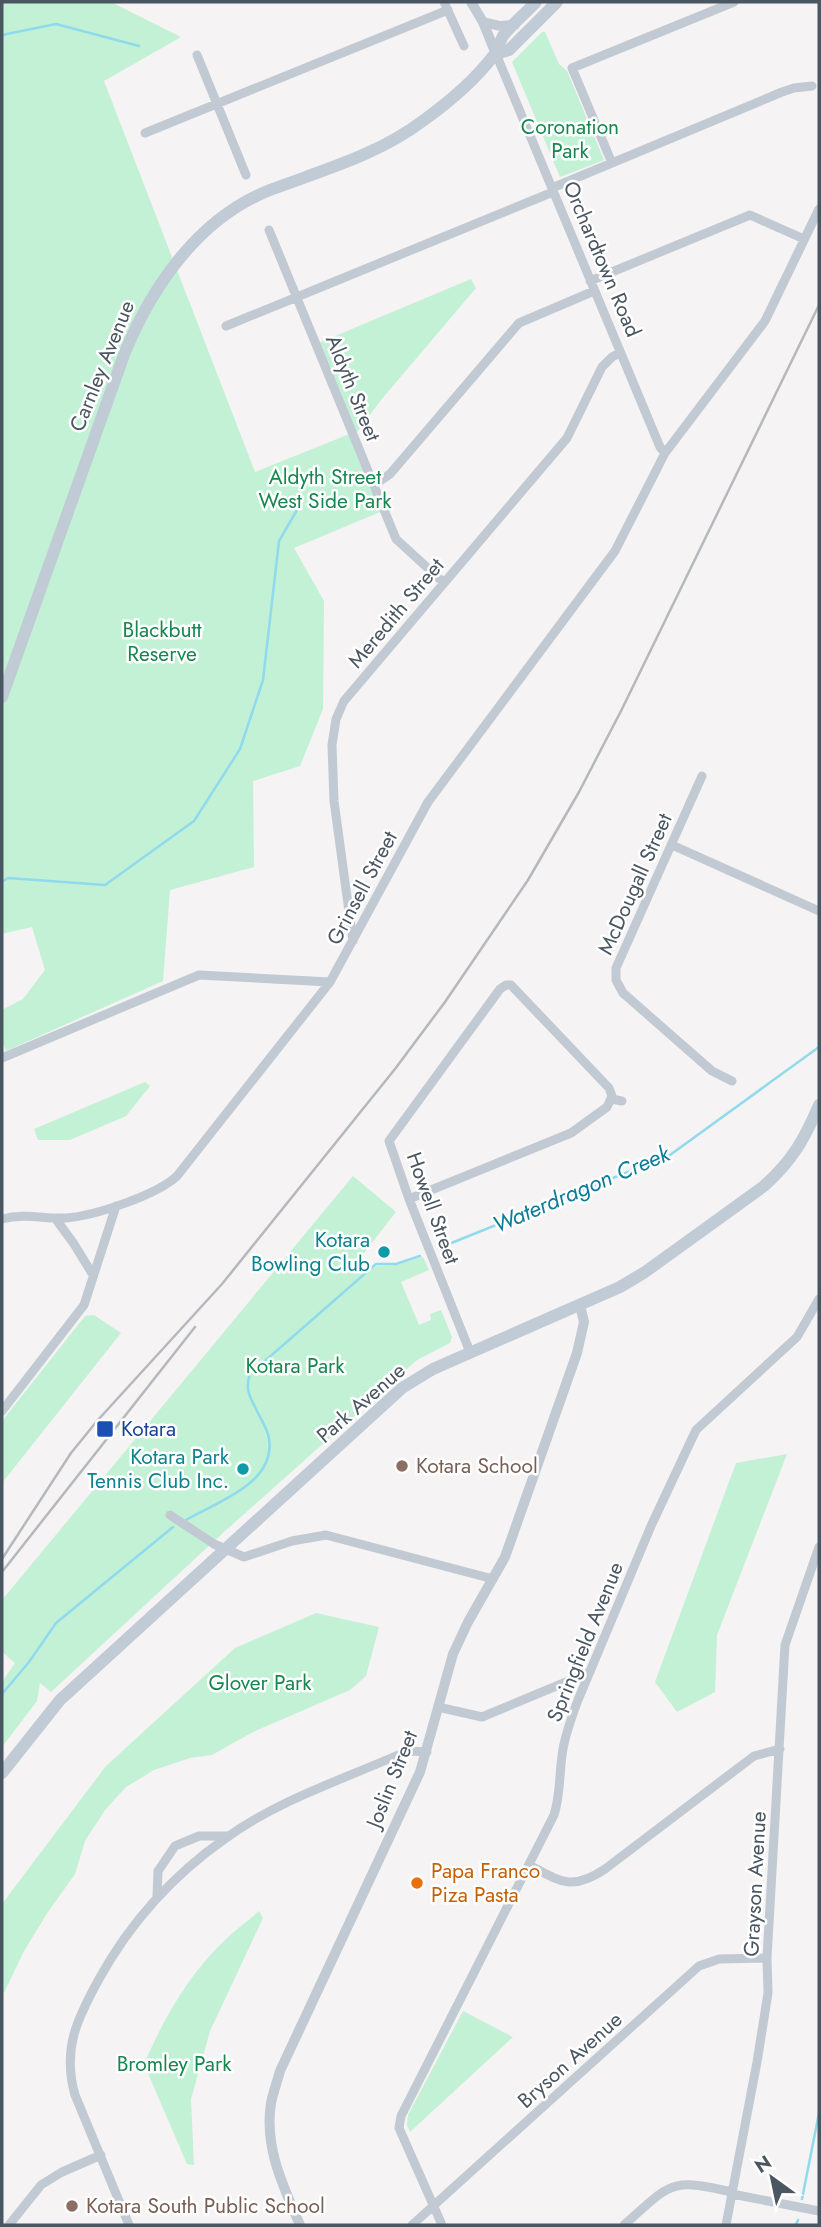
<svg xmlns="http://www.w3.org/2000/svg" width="821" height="2227" font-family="Jost,sans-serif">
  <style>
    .green { fill: #c3f1d5 }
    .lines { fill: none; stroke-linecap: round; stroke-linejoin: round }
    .stream { stroke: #90daee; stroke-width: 2.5 }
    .minor { stroke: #c1cad2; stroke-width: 9 }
    .tertiary { stroke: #c1cad2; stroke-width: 10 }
    .secondary { stroke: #c1cbd6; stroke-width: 12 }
    .rail { stroke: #b5b8bd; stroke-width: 2.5 }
    .culture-dot { fill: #0f9aa8; stroke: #fff; stroke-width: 2.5 }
    .transit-dot { fill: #1a4fb4; stroke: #fff; stroke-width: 2.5 }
    .education-dot { fill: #8d6e63; stroke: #fff; stroke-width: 2.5 }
    .food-dot { fill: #e8710a; stroke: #fff; stroke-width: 2.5 }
    .labels { text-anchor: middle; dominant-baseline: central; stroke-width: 5; stroke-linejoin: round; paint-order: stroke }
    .park-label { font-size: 21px; fill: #17864f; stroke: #fff }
    .street-label { font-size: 21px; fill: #4a5661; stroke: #fff }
    .culture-label { font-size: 21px; fill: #0d838f; stroke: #fff; text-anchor: end }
    .transit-label { font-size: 21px; fill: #164399; stroke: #fff; text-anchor: start }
    .education-label { font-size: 21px; fill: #785e54; stroke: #fff; text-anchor: start }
    .food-label { font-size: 21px; fill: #c56008; stroke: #fff; text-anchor: start }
    .water-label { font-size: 23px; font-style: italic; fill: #0c7c9b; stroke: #fff }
  </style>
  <rect width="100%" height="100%" fill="#f5f3f3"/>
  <!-- green -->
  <path class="green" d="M2,2H111L181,37L104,81L255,472L352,433L316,344L471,279L476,288L381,400L354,436L385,510L294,548L324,601L323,709L300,766L253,781L254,867L170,890L163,981L6,1051L2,1040V1010L23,999L45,970L32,927L2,934Z
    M542,32H545L559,64L567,71L604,160L560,177L512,62Z
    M145,1082L150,1086L126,1116L70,1140H38L34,1129Z
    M353,1176L396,1212L353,1267L363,1274L377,1266L397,1265L423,1257L429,1270L401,1282L419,1325L431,1320L430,1314L441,1310L452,1337L450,1343L417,1360L225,1531L51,1692L40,1683L37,1701L2,1747V1682L15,1663L2,1652V1600Z
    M94,1315L121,1333L2,1483V1421L85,1316Z
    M787,1454L717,1635L715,1692L677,1712L655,1682L736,1463Z
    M316,1613L379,1627L366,1676L350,1690L253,1732L212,1755L190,1758L154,1770L126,1787L105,1810L85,1841L75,1874L48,1912L24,1951L4,1993L2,1991V1904L106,1766L235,1648Z
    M259,1911L263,1918L210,2031L191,2099L194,2165L187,2164L144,2064C164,2018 189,1974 225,1940C236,1929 248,1921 259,1911Z
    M463,2011L513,2037L410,2132L407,2125L408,2115Z"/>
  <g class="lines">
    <!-- stream -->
    <path class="stream" d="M2,35L56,24L139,46
      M2,882L8,878L105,885L194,821L240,749L263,680L279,541L297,510
      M439,1248L670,1155L819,1047
      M186,1520C217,1502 276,1483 269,1439C268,1429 260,1418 256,1409C249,1396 245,1387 250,1374L376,1264H396L420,1256
      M2,1694L29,1662L56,1623L173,1527
      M802,2199L819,2113
      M796,2225L798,2220"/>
    <!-- minor -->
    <path class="minor" d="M444,2L464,46
      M496,54L660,447L665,453
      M197,55L246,175
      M145,133L448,10
      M612,163L572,68L734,2
      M552,188L782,92L794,88L812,86
      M269,230L396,539L444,583
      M590,281L750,215L804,239
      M226,326L553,192
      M374,485L390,474L519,323L594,291
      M702,776L616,968V980L623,993L712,1071L732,1081
      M672,845L819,911
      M353,941L334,801L332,745L336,719L344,701L567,438L602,367L612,357L620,353
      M2,1058L199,975L330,982
      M611,1099L622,1101
      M409,1199L571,1133L607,1107L612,1096L609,1088L511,985H506L500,989L389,1141L409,1199L470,1352
      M55,1218L74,1244L93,1275
      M2,1219C24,1213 44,1219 66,1218C94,1216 157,1195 177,1176L330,982L428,802L615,551L665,453L765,321L819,209
      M2,1411L84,1305L116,1206
      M170,1515L214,1544L244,1557L292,1541L326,1535L493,1579
      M438,1707L482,1717L590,1672
      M529,1865C561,1882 572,1891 605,1869L754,1756L780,1749
      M157,1896L158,1871L175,1846L199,1836H228
      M732,2194L819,2211
      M9,2225L41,2185L62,2172L101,2155
      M129,2225L75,2095C62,2049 77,2019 99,1979C130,1923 173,1875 226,1838C277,1801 341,1780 398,1755L410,1751L427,1752
      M412,2225L699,1966L719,1959L767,1958
      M442,2225L399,2128L401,2116L554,1815C561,1793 559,1771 563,1749C566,1732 572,1716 578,1700L651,1526L696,1430L797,1337L819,1299
      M624,2225C671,2184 668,2177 732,2192
      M726,2225L757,2062L768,1993L767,1958L785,1645L819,1547"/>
    <!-- tertiary -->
    <path class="tertiary" d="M471,2L483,22L496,54
      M483,22L500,26L515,25
      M300,2225C283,2186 264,2147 271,2103C273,2093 277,2082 280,2071L420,1772L453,1654L468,1622L505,1557L577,1353L584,1322L580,1305"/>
    <!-- secondary -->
    <path class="secondary" d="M496,54L509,50L557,2
      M2,697L125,352C153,285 199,218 270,190C323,170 378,155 424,120C449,102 475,80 494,55C499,50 499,42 503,36C512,24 526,13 536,2
      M2,1773L60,1700L402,1388L433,1369L620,1287L645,1272L764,1186C792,1161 804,1140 819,1105"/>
    <!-- rail -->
    <path class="rail" d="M2,1559L71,1453L97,1421L222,1284L395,1069L445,1002L528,880L579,792L622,709L819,305
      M2,1572L195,1327"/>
  </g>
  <!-- markers -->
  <g class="culture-dot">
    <circle cx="384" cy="1252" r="7"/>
    <circle cx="243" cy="1469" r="7"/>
  </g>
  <rect class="transit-dot" x="96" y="1420" width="18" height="18" rx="3.5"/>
  <g class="education-dot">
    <circle cx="402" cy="1466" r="7"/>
    <circle cx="72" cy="2206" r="7"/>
  </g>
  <circle class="food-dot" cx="417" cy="1883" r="7"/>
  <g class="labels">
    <!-- park labels -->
    <g class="park-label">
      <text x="570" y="127">Coronation<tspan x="570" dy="24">Park</tspan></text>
      <text x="325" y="477">Aldyth Street<tspan x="325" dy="24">West Side Park</tspan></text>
      <text x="162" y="630">Blackbutt<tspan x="162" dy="24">Reserve</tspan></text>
      <text x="295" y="1366">Kotara Park</text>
      <text x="260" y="1683">Glover Park</text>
      <text x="174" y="2064">Bromley Park</text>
    </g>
    <!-- street labels -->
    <g class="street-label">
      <text transform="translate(602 259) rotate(67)">Orchardtown Road</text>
      <text transform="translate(102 366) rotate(-68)">Carnley Avenue</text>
      <text transform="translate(353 388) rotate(68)">Aldyth Street</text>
      <text transform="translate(396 613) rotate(-50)">Meredith Street</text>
      <text transform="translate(635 884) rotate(-66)">McDougall Street</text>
      <text transform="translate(362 888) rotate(-62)">Grinsell Street</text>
      <text transform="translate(433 1208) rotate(70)">Howell Street</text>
      <text transform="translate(361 1403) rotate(-41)">Park Avenue</text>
      <text transform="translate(585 1642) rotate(-68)">Springfield Avenue</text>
      <text transform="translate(392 1779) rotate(-68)">Joslin Street</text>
      <text transform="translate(755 1884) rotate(-87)">Grayson Avenue</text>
      <text transform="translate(570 2060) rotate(-42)">Bryson Avenue</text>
    </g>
    <!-- culture labels -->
    <g class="culture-label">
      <text x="370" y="1240">Kotara<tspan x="370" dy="24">Bowling Club</tspan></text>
      <text x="229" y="1457">Kotara Park<tspan x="229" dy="24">Tennis Club Inc.</tspan></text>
    </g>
    <!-- transit labels -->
    <g class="transit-label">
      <text x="121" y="1429">Kotara</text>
    </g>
    <!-- education labels -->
    <g class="education-label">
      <text x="416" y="1466">Kotara School</text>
      <text x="86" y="2206">Kotara South Public School</text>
    </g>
    <!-- food labels -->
    <g class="food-label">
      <text x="431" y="1871">Papa Franco<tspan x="431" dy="24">Piza Pasta</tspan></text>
    </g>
    <!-- water labels -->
    <g class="water-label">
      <text transform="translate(581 1189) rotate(-23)">Waterdragon Creek</text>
    </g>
  </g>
  <!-- border -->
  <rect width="821" height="2227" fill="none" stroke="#4a5661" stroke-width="7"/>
  <!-- north arrow -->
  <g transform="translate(772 2178) rotate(327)" stroke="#ffffff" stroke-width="5" paint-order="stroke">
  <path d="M0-5L12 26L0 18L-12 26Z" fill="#4a5661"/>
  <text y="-10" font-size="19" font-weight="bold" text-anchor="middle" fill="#4a5661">N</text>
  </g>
</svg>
